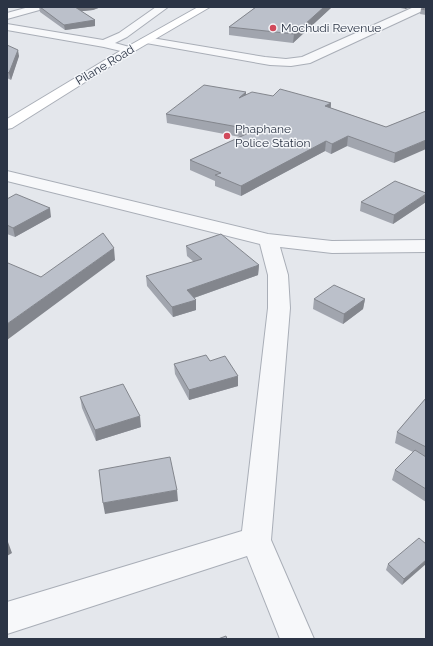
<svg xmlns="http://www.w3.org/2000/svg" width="433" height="646" font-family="Raleway,sans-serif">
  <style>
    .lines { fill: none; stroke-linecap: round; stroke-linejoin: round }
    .street-casing { stroke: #a9aeb7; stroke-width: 2 }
    .secondary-casing { stroke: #a9aeb7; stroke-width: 2 }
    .street { fill: #f7f8fa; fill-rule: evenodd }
    .secondary { fill: #fff; fill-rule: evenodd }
    .wall { fill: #a1a5ae }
    .shaded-wall { fill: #83868d }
    .building { fill: #bbc0ca; stroke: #83868d }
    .poi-dot { fill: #d1495b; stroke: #f4f6f9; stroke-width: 1.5 }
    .labels { text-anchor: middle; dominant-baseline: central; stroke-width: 3; stroke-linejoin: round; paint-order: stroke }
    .far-poi-label { font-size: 12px; fill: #2b3445; stroke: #f4f6f9; text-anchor: start }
    .far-street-label { font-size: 12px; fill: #2b3445; stroke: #f4f6f9 }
  </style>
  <rect width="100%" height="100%" fill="#e4e7ec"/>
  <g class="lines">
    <!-- street casing -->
    <g class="street-casing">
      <path id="street" d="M29,7H45L43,9L7,19V13Z
        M156,7H168L127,37L115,43L133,48L135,50L133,52L129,53L104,47L7,30V24L103,40L119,33Z
        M414,7H426V11L420,12L310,63L291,66L270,65L146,43L140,40L146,37L265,57L286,59L302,57Z
        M7,171L268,234L332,241L426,240V252L332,253L280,247L288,275L290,308L271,540L314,639H280L247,556L7,634V602L242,531L268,308V275L260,244L7,181Z"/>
    </g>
    <!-- secondary casing -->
    <g class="secondary-casing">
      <path id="secondary" d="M198,7H210L133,52L12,128L7,129V119L125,48Z"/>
    </g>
    <!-- street -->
    <use href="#street" class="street"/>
    <!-- secondary -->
    <use href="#secondary" class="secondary"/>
  </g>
  <!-- wall -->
  <path class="wall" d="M39,7H101L93,10L81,11L95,20V26L65,30L40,12Z
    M256,7H332L293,43L229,35V27Z
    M396,7H411L405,9Z
    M426,8V15L420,14L421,9Z
    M7,45L19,56L11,80L7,78Z
    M246,92V95L273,96L331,103V108L386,127L426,111L394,163L347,146L331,154L325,151L241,196L215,186V181L190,170V160L240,137L167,123L166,114Z
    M7,199L51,217L15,237L7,234Z
    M361,202H426L393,224L360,211Z
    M186,246L259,265L258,275L194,298L196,300V310L173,317L147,286L146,276L194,262L187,256Z
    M314,299H365L363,309L343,324L313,309Z
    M210,361L238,386L189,400L175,374L174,364Z
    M80,397L141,427L96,441L82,408Z
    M426,398V502L392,480L395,470L413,452L395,443L397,432Z
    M426,544L402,585L386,570L388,564Z"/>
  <!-- shaded-wall -->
  <path class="shaded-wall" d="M75,7H101L93,10L75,12Z
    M324,7H332L293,43L294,34Z
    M405,7H411L405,9Z
    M95,20V26L65,30L64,25Z
    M18,50L19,56L11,80L9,73Z
    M246,92V100L239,98Z
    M331,103L330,112L325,106Z
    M348,136L347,146L331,154L332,144Z
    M426,140V149L394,163L395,153Z
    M326,141L325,151L241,196V186Z
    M426,194V202L393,224L394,215Z
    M50,208L51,217L15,237L13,228Z
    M114,248L115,260L7,340V324Z
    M259,265L258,275L188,300L187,290Z
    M365,299L363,309L343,324L344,314Z
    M196,300V310L173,317L172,307Z
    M238,376V386L189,400V390Z
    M140,416L141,427L96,441L95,430Z
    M177,490L178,501L105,514L103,503Z
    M8,542L12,553L7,556V543Z
    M426,560V564L402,585L404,579Z"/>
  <!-- building -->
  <path class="building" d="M40,7H75L95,20L64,25Z
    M256,7H324L294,34L229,27Z
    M426,8V10L421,9Z
    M7,45L18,50L9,73L7,72Z
    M204,85L246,92L239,98L252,92L273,96L280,89L331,103L325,106L386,127L426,111V140L395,153L348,136L332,144L326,141L241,186L215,175L221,173L190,160L255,130L166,114Z
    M395,181L426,193V194L394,215L361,202Z
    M16,194L50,208L13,228L7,225V199Z
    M103,233L114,248L7,324V264L8,263L41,277Z
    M221,234L259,265L187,290L196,300L172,307L146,276L202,259L186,246Z
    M334,285L365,299L344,314L314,299Z
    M206,355L210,361L225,356L238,376L189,390L174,364Z
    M123,384L140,416L95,430L80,397Z
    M426,398V447L397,432Z
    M415,450L426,457V489L395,470Z
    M170,457L177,490L103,503L99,470Z
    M419,538L426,544V560L404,579L388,564Z
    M226,636L227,639H218Z"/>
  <!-- markers -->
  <g class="poi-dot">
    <circle cx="273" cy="28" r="4"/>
    <circle cx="227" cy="136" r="4"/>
  </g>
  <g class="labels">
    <!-- far-poi labels -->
    <g class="far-poi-label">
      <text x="281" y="28">Mochudi Revenue</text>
      <text x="235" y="129">Phaphane<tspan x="235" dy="14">Police Station</tspan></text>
    </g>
    <!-- far-street labels -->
    <g class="far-street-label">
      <text transform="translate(105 65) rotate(-31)">Pilane Road</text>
    </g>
  </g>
  <!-- border -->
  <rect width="433" height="646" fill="none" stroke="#2b3445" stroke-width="16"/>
</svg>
